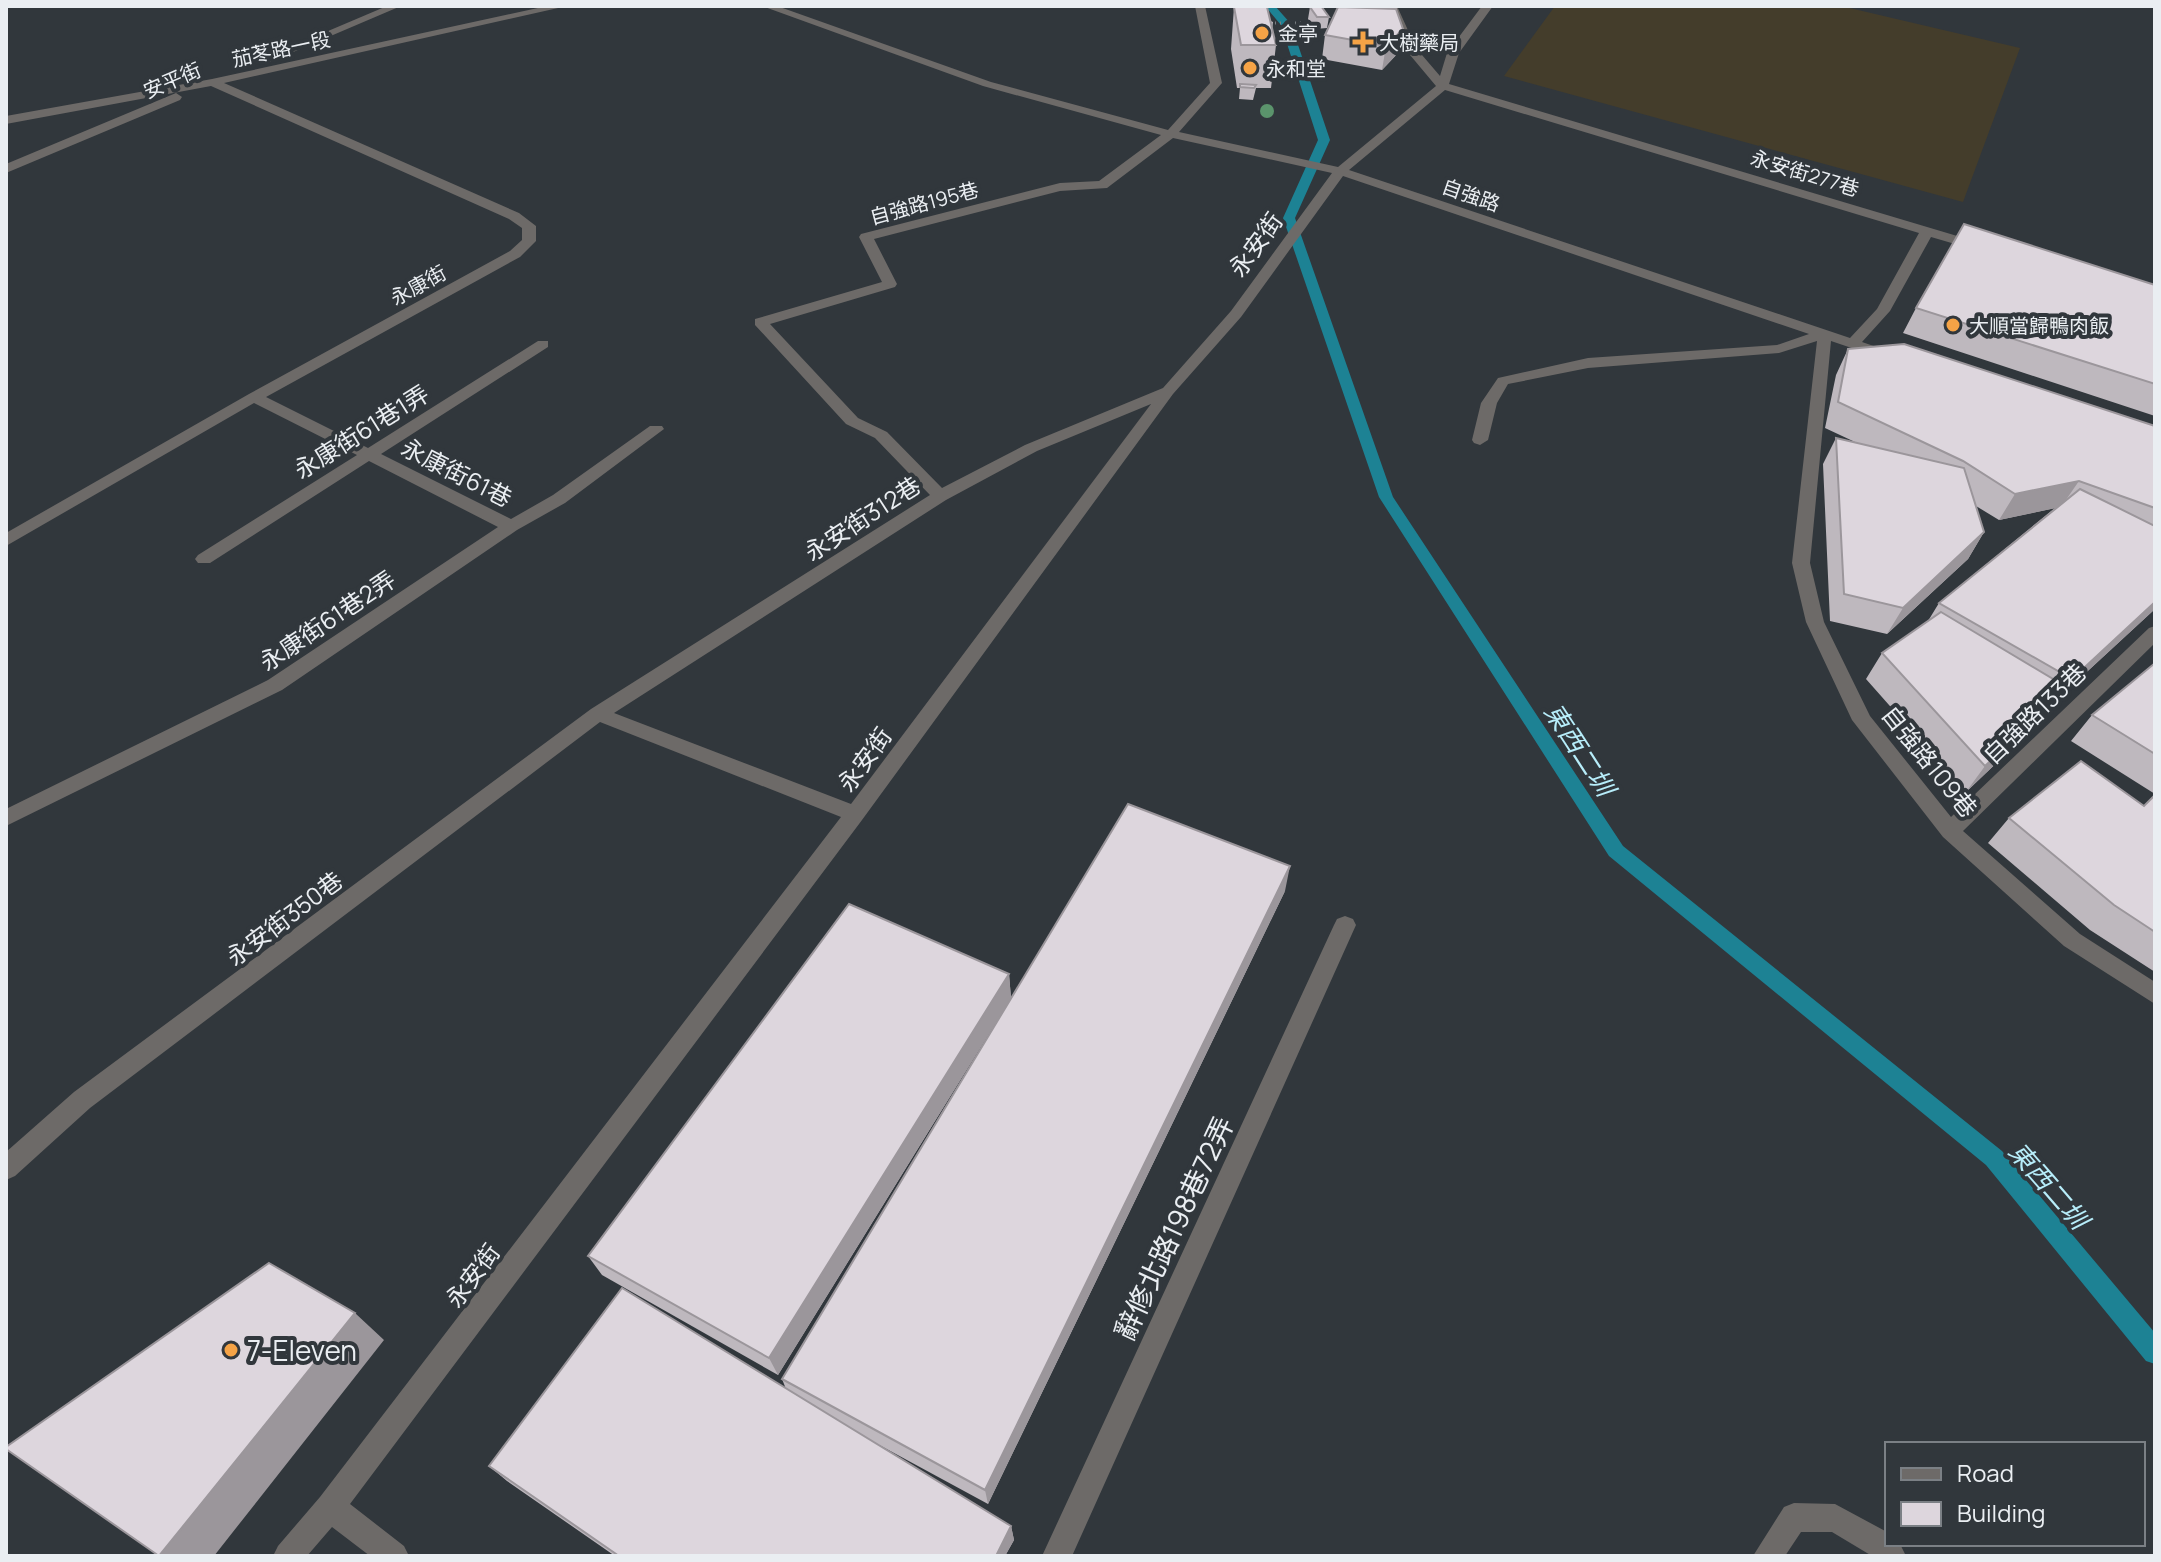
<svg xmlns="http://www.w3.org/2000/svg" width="2161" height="1562" font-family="Manrope,'Noto Sans TC',sans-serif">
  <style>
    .commercial { fill: #443d2b }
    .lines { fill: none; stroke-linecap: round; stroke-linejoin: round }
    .stream { fill: #1d8294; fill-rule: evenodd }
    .path { stroke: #797e82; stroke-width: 3; stroke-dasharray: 1 4; stroke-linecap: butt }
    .minor { fill: #6d6a68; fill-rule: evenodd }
    .tree { fill: #5b946c }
    .wall { fill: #beb8be }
    .shaded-wall { fill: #9b969b }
    .building { fill: #ddd6dd; stroke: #9b969b; stroke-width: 2 }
    .poi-dot { fill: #f5a346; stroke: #31373c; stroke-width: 3 }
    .labels { text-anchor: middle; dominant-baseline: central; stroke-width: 8; stroke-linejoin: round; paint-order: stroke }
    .far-poi-label { font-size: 20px; fill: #eaeef2; stroke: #31373c; text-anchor: start }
    .far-street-label { font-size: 20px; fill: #eaeef2; stroke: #31373c }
    .street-label { font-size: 24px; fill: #eaeef2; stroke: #31373c }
    .water-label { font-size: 26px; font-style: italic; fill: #b7edfa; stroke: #31373c }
    .near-street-label { font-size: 28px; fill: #eaeef2; stroke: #31373c }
    .near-poi-label { font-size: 28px; fill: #eaeef2; stroke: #31373c; text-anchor: start }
  </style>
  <rect width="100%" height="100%" fill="#31373c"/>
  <!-- commercial -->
  <path class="commercial" d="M1555,6H1841L2020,48L1963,202L1504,76Z"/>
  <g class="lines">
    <!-- stream -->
    <path class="stream" d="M1265,6H1275L1291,24L1330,140L1295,218L1393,497L1623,846L2002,1151L2155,1333V1364L2146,1361L1986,1165L1609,856L1379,497L1283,218L1318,140L1281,25Z"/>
    <!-- path -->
    <path class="path" d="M1270,23H1306"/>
    <!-- minor -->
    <path class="minor" d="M387,6H401L265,64L255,62Z
      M547,6H567L224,83L519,213L536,226V241L520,257L266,397L368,448L538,341H548V347L381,454L511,519L553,495L650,426H662L664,429L565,503L517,530L282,690L6,826V809L268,680L498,527L369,461L210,563H198L195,559L198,555L357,455L254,403L6,546V533L249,394L510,251L522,240V228L509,219L211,86L6,124V116L212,79Z
      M762,6H777L991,82L1168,130L1210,83L1195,6H1205L1222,83L1179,132L1338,167L1436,86L1405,49L1387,6H1397L1416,48L1440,76L1447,53L1482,6H1493L1459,53L1449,84L1984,244L1986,247L1979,251L1931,237L1890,311L1862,342L1897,354V360H1887L1831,341L1810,563L1824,622L1870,716L1951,817L2149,628L2155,626V643L1963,831L2080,934L2155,982V1004L2064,946L1943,837L1852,720L1806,622L1792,563L1817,341L1779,353L1588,368L1508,384L1497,403L1488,440L1480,445L1474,443L1472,440L1481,403L1498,378L1588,358L1777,345L1809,334L1343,176L1241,317L1173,394L862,820L350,1504L404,1546L409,1556H370L332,1527L307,1556H273L278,1546L320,1497L841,817L600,722L90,1108L15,1176L6,1180V1152L74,1092L591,709L930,495L875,438L846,424L755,325V319L882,282L859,237L861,234L1060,183L1099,181L1161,135L983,86ZM1445,90L1919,233L1877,309L1850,338L1349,170ZM1173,138L1332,173L1231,311L1163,388L1025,445L942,488L887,432L858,418L770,324L895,287L897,284L874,239L1060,191L1107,188ZM1151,404L851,804L614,713L946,500L1037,451Z
      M176,93L182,97L180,100L6,173V164Z
      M1345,916L1353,919L1356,925L1072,1556H1042L1334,925L1337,919Z
      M1794,1503L1835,1504L1887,1532V1544H1900L1906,1556H1872L1832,1532H1801L1785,1556H1753L1784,1507Z"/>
  </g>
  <!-- trees -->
  <circle class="tree" cx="1267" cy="111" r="7"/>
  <!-- wall -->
  <path class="wall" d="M1234,7L1273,22L1272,30L1276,45L1271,88H1256L1253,100L1239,99L1240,88H1237L1231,49Z
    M1310,7L1329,17L1327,28L1315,29L1308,19Z
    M1338,7L1399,52L1382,70L1322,59L1325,35Z
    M2155,285V416L1903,333L1916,308Z
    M1848,349L2155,426V609L2065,692L2048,714L1966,792L1866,679L1882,653L1928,621L1939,603L2055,508L1999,520L1976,506L1984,532L1968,559L1887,634L1830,621L1823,464L1836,438L1855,442L1825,428L1836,375Z
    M2155,663V794L2071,741L2092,715Z
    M2155,795V972L2090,930L1988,843L2009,818L2144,806Z
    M1285,891L988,1504L870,1440L1011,1526L1014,1540L1005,1556H615L507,1481L489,1466L786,1389L782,1379Z
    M1009,974L1011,998L778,1375L602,1275L588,1256Z"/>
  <!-- shaded-wall -->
  <path class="shaded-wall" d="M1403,29L1399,52L1382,70L1386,46Z
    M2079,481L2061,507L1999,520L2015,494Z
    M1984,532L1968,559L1887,634L1903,608Z
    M2155,602V609L2065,692L2048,714L1966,792L1985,766L2054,701L2072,679Z
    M1290,866L1285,891L988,1504L985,1490Z
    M1009,974L1011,998L778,1375L769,1358Z
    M355,1313L384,1340L214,1556H159Z
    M1011,1526L1014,1540L1005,1556H996Z"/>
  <!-- building -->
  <path class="building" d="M1321,6L1329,17H1317L1310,7Z
    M1234,7H1267L1276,45H1241Z
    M1338,7L1396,9L1403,29L1386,46L1325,35Z
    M1240,84L1256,85L1254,88L1240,87Z
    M1964,224L2155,285V384L1916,308Z
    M1904,344L2155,426V508L2079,481L2015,494L1963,461L1838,402L1848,349Z
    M1836,438L1964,468L1984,532L1903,608L1844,594Z
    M2080,489L2155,526V602L2072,679L1939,603Z
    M1941,612L2068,688L1985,766L1882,653Z
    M2155,663V754L2092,715Z
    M2081,761L2144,806L2155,795V932L2114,905L2009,818Z
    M1128,804L1290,866L985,1490L782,1379Z
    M849,904L1009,974L769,1358L588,1256Z
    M269,1263L355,1313L159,1556L6,1449V1447Z
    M622,1288L1011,1526L996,1556H619L489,1466Z"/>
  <!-- markers -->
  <g class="poi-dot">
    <circle cx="1262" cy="33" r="8"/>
    <path d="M1359 30h8v8h8v8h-8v8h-8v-8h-8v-8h8z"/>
    <circle cx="1250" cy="68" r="8"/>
    <circle cx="1953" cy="325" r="8"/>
    <circle cx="231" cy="1350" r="8"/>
  </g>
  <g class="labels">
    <!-- far-poi labels -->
    <g class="far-poi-label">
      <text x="1278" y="33">金亭</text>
      <text x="1379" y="42">大樹藥局</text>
      <text x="1266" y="68">永和堂</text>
      <text x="1969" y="325">大順當歸鴨肉飯</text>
    </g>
    <!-- far-street labels -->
    <g class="far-street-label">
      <text transform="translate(281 49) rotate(-12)">茄苳路一段</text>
      <text transform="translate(172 80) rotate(-23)">安平街</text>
      <text transform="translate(1805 173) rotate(17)">永安街277巷</text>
      <text transform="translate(1471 195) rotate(19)">自強路</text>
      <text transform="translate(924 203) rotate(-15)">自強路195巷</text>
      <text transform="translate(418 285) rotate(-29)">永康街</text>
    </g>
    <!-- street labels -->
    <g class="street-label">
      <text transform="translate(1255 244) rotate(-54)">永安街</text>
      <text transform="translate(361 431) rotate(-32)">永康街61巷1弄</text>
      <text transform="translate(457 472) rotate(27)">永康街61巷</text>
      <text transform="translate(862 518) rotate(-33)">永安街312巷</text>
      <text transform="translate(327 620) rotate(-34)">永康街61巷2弄</text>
      <text transform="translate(2034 713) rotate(-44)">自強路133巷</text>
      <text transform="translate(864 759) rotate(-54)">永安街</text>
      <text transform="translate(1930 761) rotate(51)">自強路109巷</text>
      <text transform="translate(284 918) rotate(-37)">永安街350巷</text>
      <text transform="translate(472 1275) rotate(-53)">永安街</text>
    </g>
    <!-- water labels -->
    <g class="water-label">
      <text transform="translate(1580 749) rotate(57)">東西二圳</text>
      <text transform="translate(2049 1185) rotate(49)">東西二圳</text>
    </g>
    <!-- near-street labels -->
    <g class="near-street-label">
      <text transform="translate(1173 1228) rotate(-65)">辭修北路198巷72弄</text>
    </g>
    <!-- near-poi labels -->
    <g class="near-poi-label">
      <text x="247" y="1350">7-Eleven</text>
    </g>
  </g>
  <!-- border -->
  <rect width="2161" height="1562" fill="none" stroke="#eaeef2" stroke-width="16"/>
  <!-- legend -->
  <rect x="1885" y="1442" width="260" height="104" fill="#31373c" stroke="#7b8085" stroke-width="2"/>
  <rect x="1901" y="1468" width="40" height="12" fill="#6d6a68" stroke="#7b8085" stroke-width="2"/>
  <text x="1957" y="1482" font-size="24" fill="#eaeef2">Road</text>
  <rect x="1901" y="1502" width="40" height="24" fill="#ddd6dd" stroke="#7b8085" stroke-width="2"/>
  <text x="1957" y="1522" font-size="24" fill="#eaeef2">Building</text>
</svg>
